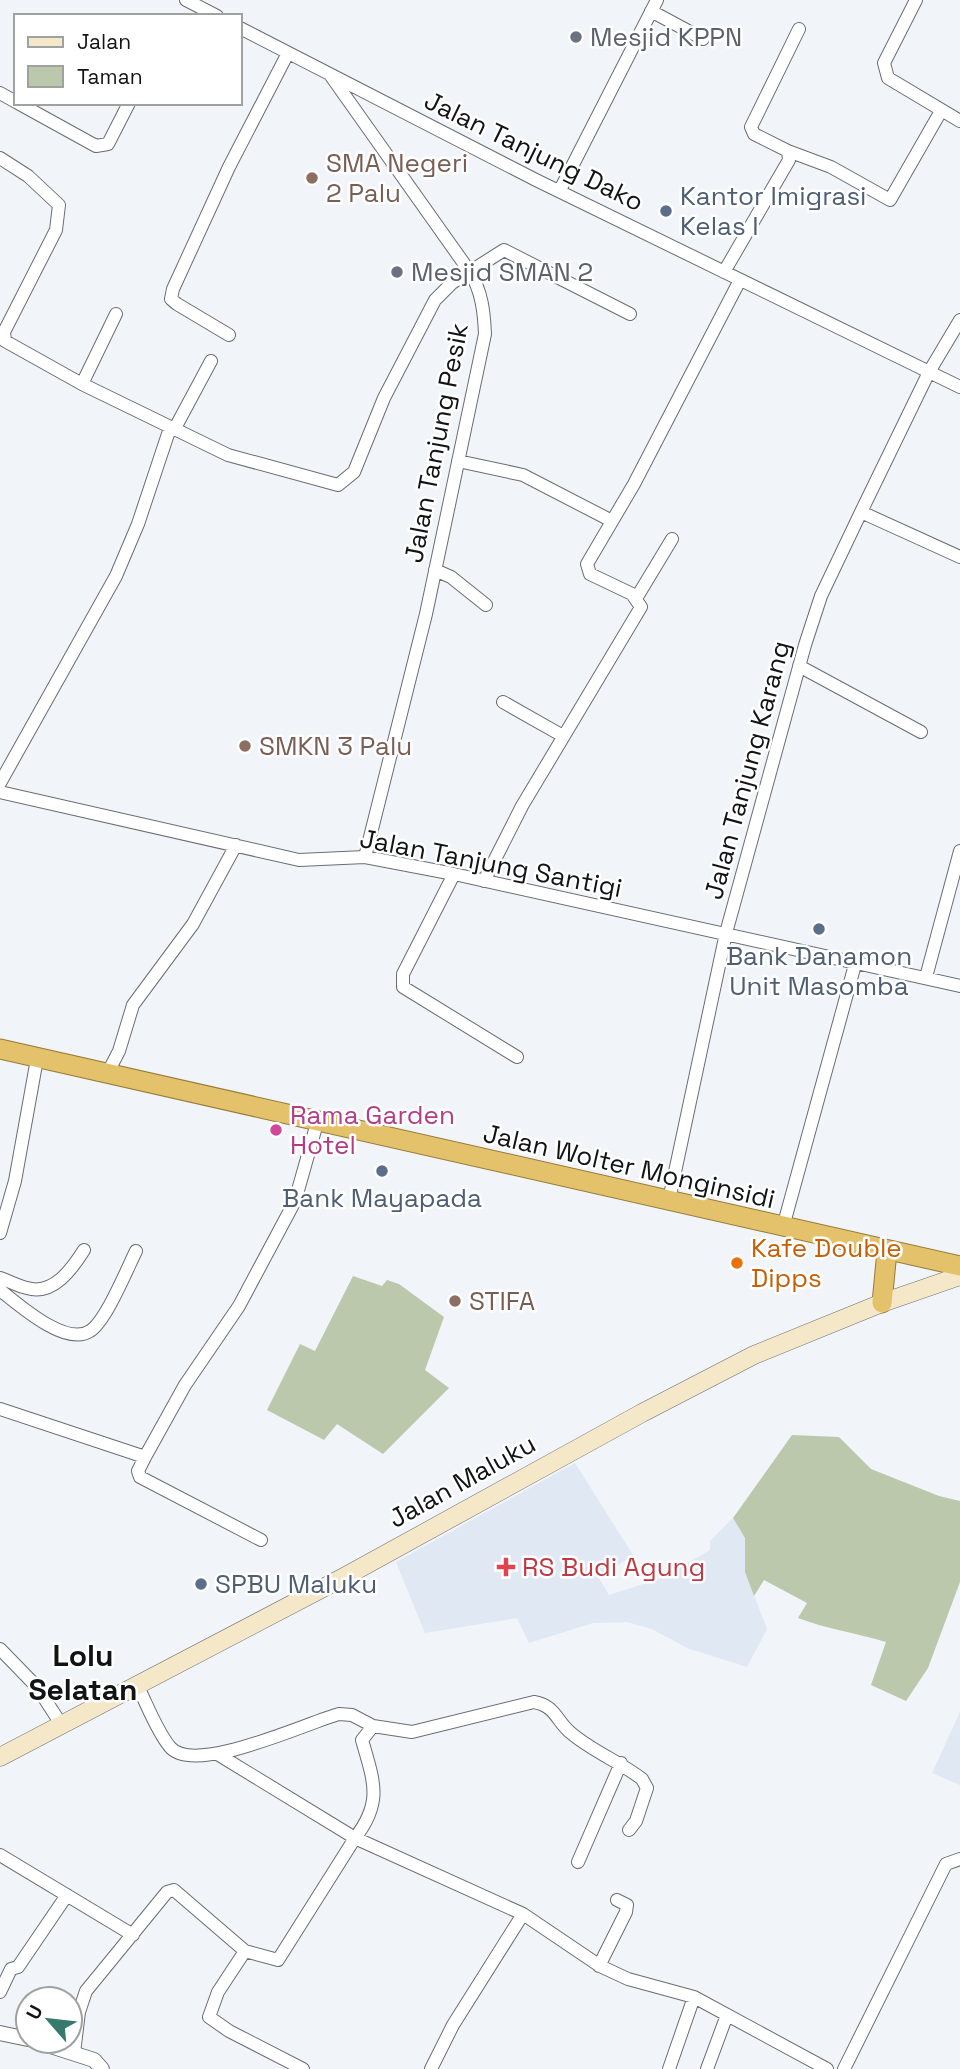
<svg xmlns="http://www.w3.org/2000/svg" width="960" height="2069" font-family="'Space Grotesk',sans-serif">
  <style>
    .built { fill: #e0e8f3 }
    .green { fill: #bbc8ac }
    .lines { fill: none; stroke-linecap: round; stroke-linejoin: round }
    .minor-casing { stroke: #6a6d71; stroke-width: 14 }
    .tertiary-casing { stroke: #6a6d71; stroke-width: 16 }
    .secondary-casing { stroke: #6a6d71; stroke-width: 19 }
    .trunk-casing { stroke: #977b35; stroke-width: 21 }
    .minor { stroke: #fff; stroke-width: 12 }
    .tertiary { stroke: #fff; stroke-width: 14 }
    .secondary { stroke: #f5e8c8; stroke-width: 18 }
    .trunk { stroke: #e4c26c; stroke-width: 19 }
    .worship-dot { fill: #6b7280; stroke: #fff; stroke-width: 2.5 }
    .education-dot { fill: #8d6e63; stroke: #fff; stroke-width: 2.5 }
    .service-dot { fill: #5c6f8a; stroke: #fff; stroke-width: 2.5 }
    .hotel-dot { fill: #d1479c; stroke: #fff; stroke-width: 2.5 }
    .food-dot { fill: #e8710a; stroke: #fff; stroke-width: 2.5 }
    .health-dot { fill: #e0444e; stroke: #fff; stroke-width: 2.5 }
    .labels { text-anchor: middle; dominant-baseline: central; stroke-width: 5; stroke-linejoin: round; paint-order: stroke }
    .worship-label { font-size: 26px; fill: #5b616d; stroke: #fff; text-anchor: start }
    .street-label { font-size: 26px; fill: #121314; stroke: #fff }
    .education-label { font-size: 26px; fill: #785e54; stroke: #fff; text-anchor: start }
    .service-label { font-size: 26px; fill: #4e5e75; stroke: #fff; text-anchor: start }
    .hotel-label { font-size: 26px; fill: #b23c85; stroke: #fff; text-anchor: start }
    .food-label { font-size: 26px; fill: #c56008; stroke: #fff; text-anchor: start }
    .health-label { font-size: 26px; fill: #be3a42; stroke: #fff; text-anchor: start }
    .quarter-label { font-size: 30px; font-weight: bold; fill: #121314; stroke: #fff }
  </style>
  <rect width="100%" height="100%" fill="#f1f4f9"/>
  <!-- built -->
  <path class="built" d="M575,1463L633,1555L599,1578L609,1595L662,1578L710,1550V1541L733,1518L745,1538V1572L767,1629L747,1667L687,1648L652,1629L627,1622L593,1623L529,1643L517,1618L425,1633L396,1562Z
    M960,1712V1785L932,1773Z"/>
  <!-- green -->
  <path class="green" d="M353,1276L382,1286L387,1280L399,1284L444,1317L425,1370L449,1388L383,1454L337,1424L324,1440L267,1410L300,1344L315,1351Z
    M792,1435L839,1437L871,1469L939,1496L960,1501V1582L928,1668L906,1701L871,1685L886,1642C856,1633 827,1629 798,1618L807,1603L764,1580L754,1596L745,1572V1538L733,1518Z"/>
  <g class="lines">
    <!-- minor casing -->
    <g class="minor-casing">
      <path id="minor" d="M186,0L217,16
        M916,0L884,63L888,78L960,121
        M651,11L703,39
        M240,28L536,180L960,387
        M331,76L470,272C482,292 484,312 485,334L426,614L365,857
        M0,93L16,102
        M18,103L96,146L108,144L129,103
        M788,151L831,167L890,200L941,111
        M0,158L28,176L59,205L56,230L4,332L5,341L82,384L228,455L338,485L354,472L384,398L435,300L452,283L504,250L630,314
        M560,190L657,0
        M724,272L789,160L788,151L754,134L751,127L799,29
        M229,335L177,304L171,299L173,289L229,167L288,53
        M82,384L116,314
        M174,430L211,361
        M458,461L523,475L612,521
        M861,512L960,557
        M435,570L451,577L486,605
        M637,597L672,539
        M799,666L921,732
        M503,702L563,736
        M0,783L116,576L138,524L170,428
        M0,792L299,860L365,857L454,874L960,986
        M454,874L403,974V987L517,1057
        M484,881L522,806L641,607L632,594L590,574L587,564L634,484L740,280
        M926,977L960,851
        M107,1074L119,1051L133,1005L193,924L236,845
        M669,1200L726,933L805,645L821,596L861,512L929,372L960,320
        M783,1227L856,961
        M0,1233L15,1181L37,1059
        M0,1278C9,1281 18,1286 27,1288C53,1296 72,1269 84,1250
        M0,1290C19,1305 66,1347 90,1331C106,1321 127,1269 136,1251
        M0,1409L145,1457L185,1385L239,1306L295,1201L317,1123
        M145,1457L138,1471L140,1477L261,1540
        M0,1649L37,1687L61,1724
        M137,1685C147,1704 156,1730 170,1747C194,1776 306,1723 339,1714L352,1715L373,1726L362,1740C374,1782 383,1802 355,1838L523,1914L600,1966L628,1979L694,1997L827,2069
        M373,1726L412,1732L534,1702C556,1706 556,1721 571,1733C592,1751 620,1762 642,1779L647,1788L636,1821L629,1830
        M219,1755L355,1838L278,1960L245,1951
        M0,1855L133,1935
        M578,1862L621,1763
        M599,1966L626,1912L627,1905L617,1900
        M0,1992L11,1969L18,1967L67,1895
        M74,2053L79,2012L86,1991L167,1892L174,1890L245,1951L218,1992L209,2017L229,2031L303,2069
        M431,2069L453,2025L523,1914
        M669,2069L694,1997
        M707,2069L727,2015
        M844,2069L946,1864L960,1859"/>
    </g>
    <!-- tertiary casing -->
    <g class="tertiary-casing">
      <path id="tertiary" d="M0,2033L28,2039
        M35,2041L94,2060L102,2069"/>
    </g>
    <!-- secondary casing -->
    <g class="secondary-casing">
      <path id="secondary" d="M0,1757L344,1577L642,1413L754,1355L882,1303L960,1276"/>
    </g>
    <!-- trunk casing -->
    <g class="trunk-casing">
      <path id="trunk" d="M0,1049L960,1266
        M882,1303L887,1251"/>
    </g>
    <!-- minor -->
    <use href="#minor" class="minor"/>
    <!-- tertiary -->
    <use href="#tertiary" class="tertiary"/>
    <!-- secondary -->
    <use href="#secondary" class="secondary"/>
    <!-- trunk -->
    <use href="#trunk" class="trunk"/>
  </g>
  <!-- markers -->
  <g class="worship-dot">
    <circle cx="576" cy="37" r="7"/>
    <circle cx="397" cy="272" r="7"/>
  </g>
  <g class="education-dot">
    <circle cx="312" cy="178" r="7"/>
    <circle cx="245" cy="746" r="7"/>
    <circle cx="455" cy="1301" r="7"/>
  </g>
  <g class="service-dot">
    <circle cx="666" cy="211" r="7"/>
    <circle cx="819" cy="929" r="7"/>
    <circle cx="382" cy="1171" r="7"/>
    <circle cx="201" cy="1584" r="7"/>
  </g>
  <circle class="hotel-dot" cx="276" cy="1130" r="7"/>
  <circle class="food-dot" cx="737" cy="1263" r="7"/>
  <path class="health-dot" d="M502.5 1556.5h7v7h7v7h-7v7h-7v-7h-7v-7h7z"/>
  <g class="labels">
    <!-- worship labels -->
    <g class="worship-label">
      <text x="590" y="37">Mesjid KPPN</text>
      <text x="411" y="272">Mesjid SMAN 2</text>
    </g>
    <!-- street labels -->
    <g class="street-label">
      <text transform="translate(534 151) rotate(26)">Jalan Tanjung Dako</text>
      <text transform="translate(436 443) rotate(-79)">Jalan Tanjung Pesik</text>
      <text transform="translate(747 770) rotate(-75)">Jalan Tanjung Karang</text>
      <text transform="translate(491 863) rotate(11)">Jalan Tanjung Santigi</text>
      <text transform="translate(629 1166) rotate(13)">Jalan Wolter Monginsidi</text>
      <text transform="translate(462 1481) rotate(-29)">Jalan Maluku</text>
    </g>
    <!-- education labels -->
    <g class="education-label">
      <text x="326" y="163">SMA Negeri<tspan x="326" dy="30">2 Palu</tspan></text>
      <text x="259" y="746">SMKN 3 Palu</text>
      <text x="469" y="1301">STIFA</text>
    </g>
    <!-- service labels -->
    <g class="service-label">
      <text x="680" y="196">Kantor Imigrasi<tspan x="680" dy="30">Kelas I</tspan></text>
      <text x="819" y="956" text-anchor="middle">Bank Danamon<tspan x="819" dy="30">Unit Masomba</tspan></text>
      <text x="382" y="1198" text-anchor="middle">Bank Mayapada</text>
      <text x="215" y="1584">SPBU Maluku</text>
    </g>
    <!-- hotel labels -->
    <g class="hotel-label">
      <text x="290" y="1115">Rama Garden<tspan x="290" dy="30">Hotel</tspan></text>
    </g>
    <!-- food labels -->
    <g class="food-label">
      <text x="751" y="1248">Kafe Double<tspan x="751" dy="30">Dipps</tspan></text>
    </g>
    <!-- health labels -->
    <g class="health-label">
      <text x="522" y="1567">RS Budi Agung</text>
    </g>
    <!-- quarter labels -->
    <g class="quarter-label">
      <text x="83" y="1655">Lolu<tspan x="83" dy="34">Selatan</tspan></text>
    </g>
  </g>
  <!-- legend -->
  <rect x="14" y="14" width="228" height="91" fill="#ffffff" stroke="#a0a1a1" stroke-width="2"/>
  <rect x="28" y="37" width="35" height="10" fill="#f5e8c8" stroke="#a0a1a1" stroke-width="2"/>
  <text x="77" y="49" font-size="21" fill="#121314">Jalan</text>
  <rect x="28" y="66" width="35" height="21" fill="#bbc8ac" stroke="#a0a1a1" stroke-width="2"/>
  <text x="77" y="84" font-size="21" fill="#121314">Taman</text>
  <!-- north arrow -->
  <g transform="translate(49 2020) rotate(298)"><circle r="33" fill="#ffffff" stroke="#a0a1a1" stroke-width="2"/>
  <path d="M0-5L12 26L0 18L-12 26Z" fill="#37796b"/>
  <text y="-10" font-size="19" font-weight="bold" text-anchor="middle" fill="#121314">U</text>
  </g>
</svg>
